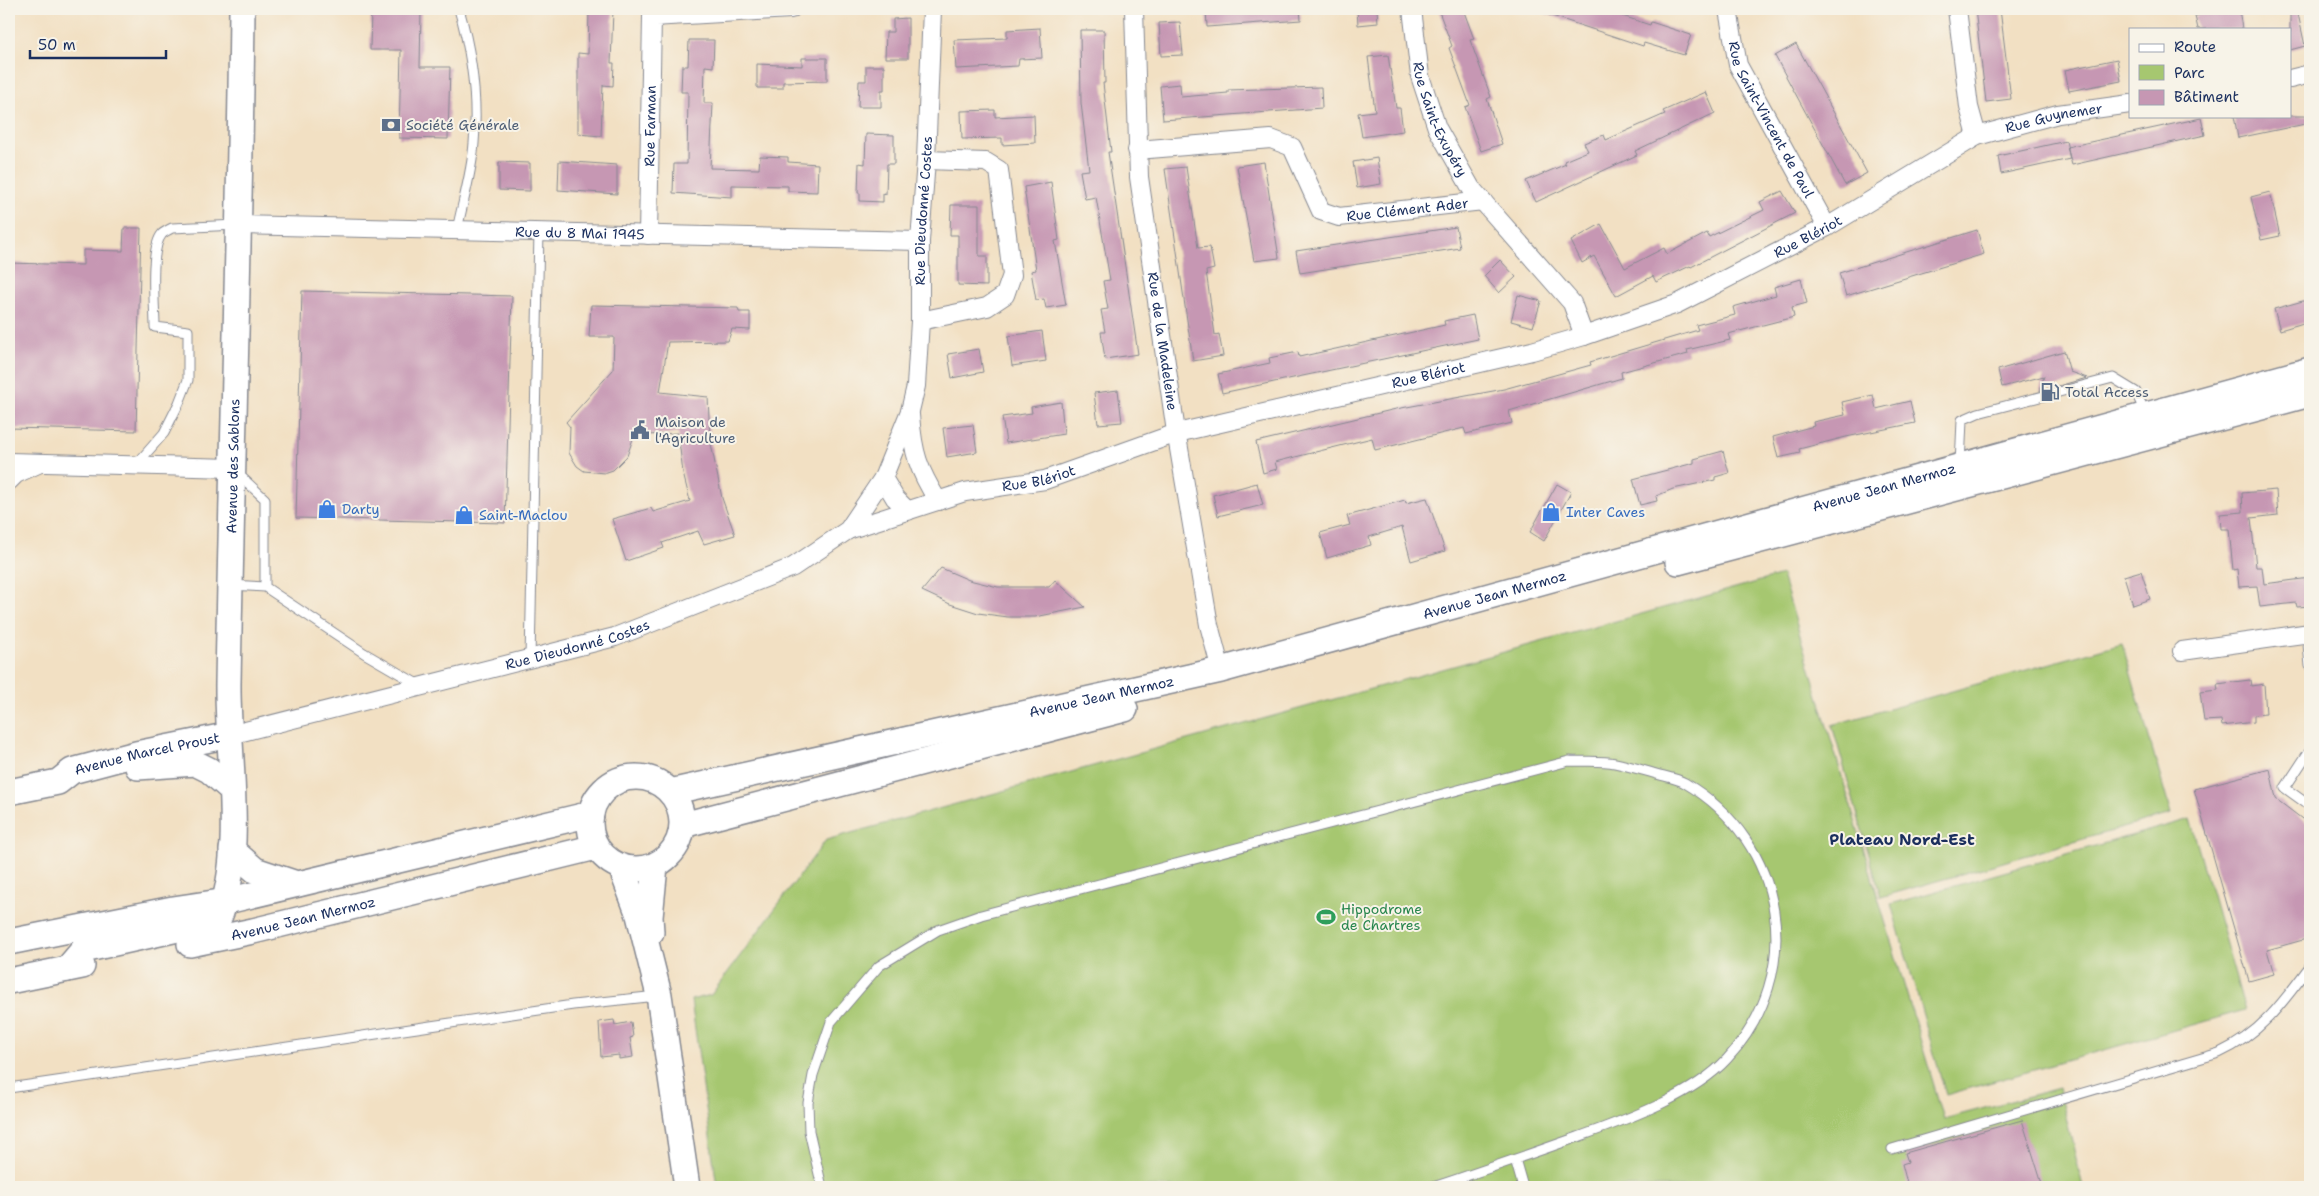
<svg xmlns="http://www.w3.org/2000/svg" width="2319" height="1196" font-family="'Shantell Sans',sans-serif">
  <style>
    .green { fill: #a6c770; stroke: #607b67 }
    .building { fill: #c697b3 }
    .lines { fill: none; stroke-linecap: round; stroke-linejoin: round }
    .lane-casing { stroke: #868890; stroke-width: 11 }
    .street-casing { stroke: #868890; stroke-width: 20 }
    .secondary-casing { stroke: #868890; stroke-width: 28 }
    .lane { stroke: #fff; stroke-width: 9 }
    .street { stroke: #fff; stroke-width: 18 }
    .secondary { stroke: #fff; stroke-width: 25 }
    .labels { text-anchor: middle; dominant-baseline: central; stroke-width: 4; stroke-linejoin: round; paint-order: stroke }
    .street-label { font-size: 14px; fill: #1b2f5e; stroke: #f7f3e8 }
    .service-label { font-size: 14px; fill: #4e5e75; stroke: #f7f3e8; text-anchor: start }
    .shop-label { font-size: 14px; fill: #366cbe; stroke: #f7f3e8; text-anchor: start }
    .leisure-label { font-size: 14px; fill: #27864d; stroke: #f7f3e8; text-anchor: start }
    .quarter-label { font-size: 16px; font-weight: bold; fill: #1b2f5e; stroke: #f7f3e8 }
  </style>
  <rect width="100%" height="100%" fill="#f7f3e8"/>
  <filter id="ink" filterUnits="userSpaceOnUse"><feTurbulence type="fractalNoise" baseFrequency=".02" numOctaves="2"/><feDisplacementMap in="SourceGraphic" scale="10" xChannelSelector="R" yChannelSelector="G"/><feConvolveMatrix kernelMatrix="1 2 1 2 8 2 1 2 1" color-interpolation-filters="sRGB"/></filter>
  <filter id="wash" filterUnits="userSpaceOnUse"><feTurbulence type="fractalNoise" baseFrequency=".0096" numOctaves="4" result="noise"/><feDisplacementMap in="SourceGraphic" scale="20" xChannelSelector="R" yChannelSelector="G"/><feGaussianBlur stdDeviation="1.12" result="paint"/><feColorMatrix in="noise" values="0 0 0 0 0 0 0 0 0 0 0 0 0 0 0 0 0 1.4 0 .05"/><feComposite in="paint" operator="in"/></filter>
  <g filter="url(#wash)">
    <rect width="100%" height="100%" fill="#f2e0c3"/>
    <!-- green -->
    <path class="green" d="M1782,575L1944,1119L2059,1088L2083,1187H717L691,1000L711,995L826,840Z
      M2122,643L2171,814L1881,897L1832,725Z
      M2190,819L2245,1010L1946,1095L1891,904Z"/>
    <g id="blocks">
      <!-- building -->
      <path class="building" d="M371,9H421L420,67H450L448,139L399,138L401,50H370Z
        M589,9L613,10L611,63H614L613,86L603,85L601,136L578,134V53L588,54Z
        M1206,9H1300L1301,20L1207,27Z
        M1357,9H1377L1378,23L1358,25Z
        M1438,9H1463L1474,39L1470,40L1491,97L1487,99L1502,144L1481,151L1465,107L1470,105L1449,48L1452,46Z
        M1540,9H1601L1650,25L1651,22L1691,35L1684,55L1644,43L1643,46L1540,12Z
        M1975,9H2000L2011,99L1986,102Z
        M2201,9H2239L2242,29H2198L2195,16L2203,14Z
        M2290,9H2297L2305,46L2290,50Z
        M908,18V58H885L886,32H893V19Z
        M1180,22L1183,55L1161,56L1159,23Z
        M1040,28L1042,58L1019,59L1018,66L956,69L954,40L1007,38V30Z
        M1080,30H1104L1105,83H1103L1111,152H1108L1138,354L1105,359L1101,332H1105L1101,310L1108,309L1103,281L1110,280L1096,197L1085,199L1080,171L1089,170L1081,103Z
        M689,40H714L713,67L705,66L704,103H713L710,168L759,169L760,156L788,157V162L818,164L817,192L788,191V186L732,185V197L673,193L674,164H687L688,92H681L682,66H688Z
        M1796,44L1867,173L1845,185L1775,56Z
        M1388,55L1396,108H1400L1403,131L1362,137L1358,113L1375,111L1368,57Z
        M802,58H827V81L783,82V88H757V64L802,66Z
        M2117,59L2121,81L2069,91L2065,70Z
        M866,66H884V90H881V107H858L859,81H866Z
        M1180,84L1181,97L1228,93V90L1321,87L1322,108L1163,120L1160,86Z
        M1706,92L1715,113L1635,151L1637,155L1536,202L1526,181L1566,164L1564,161L1588,151L1584,143L1604,135L1606,140L1665,114L1663,111Z
        M995,110V117L1034,115L1035,143L1002,145V138L962,139L961,111Z
        M2234,116H2309L2310,123L2238,138Z
        M2201,118L2205,135L2072,165L2067,147Z
        M866,134L894,135V164H887L886,194L883,193V202L860,201V193H858L859,163L865,164Z
        M2066,141L2070,159L2001,174L1998,156Z
        M1377,158L1381,184L1357,188L1353,162Z
        M559,161L617,165V194L558,190Z
        M499,162L530,163V191L499,190Z
        M1264,162L1279,258L1254,261L1237,166Z
        M1186,167L1198,248L1210,247L1214,269L1206,271L1215,335L1219,334L1223,356L1193,361L1165,169Z
        M1051,182L1059,240L1055,241L1066,305L1046,308L1044,299L1036,300L1031,271L1036,270L1024,187Z
        M1782,191L1795,213L1691,267L1690,266L1656,282L1653,276L1616,296L1594,256L1582,263L1571,241L1601,224L1625,268L1664,248L1667,254L1707,233L1709,237L1764,210L1760,202Z
        M2270,192L2280,236L2261,240L2251,197Z
        M951,205H979V256H987V286L958,285V235H950Z
        M1456,227L1460,248L1300,273L1296,251Z
        M124,228H141L136,431L9,428V263L83,265V250L123,251Z
        M1977,230L1984,254L1846,296L1839,273Z
        M1500,260L1516,277L1499,293L1484,276Z
        M1801,279L1807,303L1792,307L1794,317L1728,334L1730,340L1687,350L1688,354L1621,372L1622,378L1509,411L1512,423L1466,434L1464,428L1375,450L1372,438L1275,462L1277,469L1263,473L1256,442L1396,409L1504,389L1591,365L1590,362L1698,330L1696,325L1735,315L1733,307L1776,295L1774,287Z
        M302,291L512,296L505,523L296,518Z
        M1518,295L1541,301L1533,327L1511,321Z
        M2310,299V321L2280,330L2274,309Z
        M591,305L738,308L739,312H750V330L732,329L728,341L668,342L660,392L708,397L710,439L722,498L735,535L704,544L698,531L662,543L664,548L626,561L612,519L651,508L653,512L690,501L683,473L678,433L634,436L627,456L613,470L604,473L584,471L577,466L569,453L570,427L566,422L613,370L614,337H589Z
        M1473,315L1478,339L1222,393L1218,374L1270,363L1269,358L1298,352L1299,357L1445,325L1444,321Z
        M1042,331L1046,361L1012,366L1008,336Z
        M979,349L983,372L952,378L948,354Z
        M2064,351L2070,372L2087,378L2040,391L2044,376L2002,387L1998,370Z
        M1118,390L1122,422L1098,424L1094,393Z
        M1873,395L1876,409L1910,401L1915,423L1846,437L1799,449L1800,453L1778,458L1773,437L1814,426L1813,422L1845,415L1842,402Z
        M1061,402L1064,434L1006,443L1002,417L1032,413L1031,407Z
        M973,425L977,452L947,457L943,428Z
        M1723,451L1729,473L1715,477V480L1673,489L1656,496L1657,501L1640,505L1633,479L1694,463V459Z
        M1257,483L1263,505L1218,516L1213,495Z
        M1557,484L1571,492L1544,541L1530,532Z
        M2276,490L2278,515L2251,518L2256,567H2262L2264,584L2310,578V606L2297,607L2296,603L2260,607L2257,586L2239,587L2237,569L2233,570L2229,529H2221L2220,514L2243,512L2242,493Z
        M1427,498L1445,551L1411,561L1402,527L1369,537L1371,545L1327,558L1320,533L1350,525L1347,516L1405,500L1406,503Z
        M941,568L969,580L998,587H1049L1055,580L1085,607L1035,617H1008L978,613L950,604L922,591Z
        M2141,571L2150,599L2133,605L2124,576Z
        M2250,680L2251,686L2264,684L2266,714L2254,715V722L2222,726L2221,720L2204,721L2200,692L2218,690L2217,684Z
        M2270,769L2276,799L2310,825V897L2307,901L2310,911V938L2267,950L2274,974L2249,981L2194,789Z
        M614,1020L615,1025L631,1022L633,1037L630,1038L633,1057L619,1059V1055L601,1057L599,1022Z
        M2022,1120L2043,1187H1908L1902,1164L1908,1162L1905,1153Z"/>
    </g>
  </g>
  <g filter="url(#ink)">
    <use href="#blocks" fill-opacity="0" stroke="#868890" stroke-width="1"/>
    <g class="lines">
      <!-- lane casing -->
      <g class="lane-casing">
        <path id="lane" d="M457,230C463,201 472,172 474,143C478,98 471,51 459,9
          M136,465L164,433L179,403L188,380V331L155,327C155,307 149,249 162,234C164,232 168,230 172,228L237,225
          M1960,465L1962,420L1978,413L2113,378L2136,392L2145,413
          M236,472L265,499V587L364,653L419,685
          M230,585L265,587
          M2307,633L2310,666
          M530,659L539,232
          M2310,750L2285,788L2310,806
          M9,1088L573,1005L657,996
          M1892,1149L2219,1053C2261,1034 2284,1001 2310,966
          M1515,1159L1523,1187
          M822,1187L809,1131L808,1103L813,1075L831,1022L879,966L938,930L981,915L1569,761C1584,762 1601,760 1615,763C1630,766 1645,771 1660,775C1668,777 1678,779 1685,783C1786,842 1807,973 1727,1059C1693,1096 1625,1120 1578,1137C1530,1154 1482,1171 1433,1187"/>
      </g>
      <!-- street casing -->
      <g class="street-casing">
        <g id="street">
          <path id="s1" d="M1134,9L1139,177L1175,425L1209,625L1221,670"/>
          <path id="s2" d="M1412,9L1420,76L1437,128L1471,188L1572,303L1584,336"/>
          <path d="M1957,9L1969,107L1977,136"/>
          <path id="s3" d="M1728,10L1738,65L1827,227"/>
          <path d="M2290,79L2310,74"/>
          <path id="s4" d="M1137,150L1271,139L1292,147L1321,211L1339,217L1483,201"/>
          <path id="s5" d="M240,225L920,241"/>
          <path id="s6" d="M648,235L652,17L791,9"/>
          <path d="M920,321L987,307L1005,295L1012,275L999,170L986,162L926,160"/>
          <path d="M910,415C913,453 918,469 938,501"/>
          <path d="M9,462L232,468"/>
          <path d="M883,478L895,498L908,511"/>
          <path d="M9,481L16,474L38,464"/>
          <path id="s7" d="M848,530L965,492L1045,480L1177,433L1532,351L1584,336L1677,304L1827,227L1977,136L2058,114L2130,104"/>
          <path d="M2182,651L2310,633"/>
          <path id="s8" d="M230,735L615,637L793,567L848,530L883,478L910,411L916,386L920,321V241L926,160L932,9"/>
        </g>
      </g>
      <!-- secondary casing -->
      <g class="secondary-casing">
        <g id="secondary">
          <path d="M1678,562L2310,394"/>
          <path d="M138,767L195,763L209,770L231,789"/>
          <circle cx="636" cy="823" r="46"/>
          <path id="s9" d="M9,792L58,782L72,771L136,754L230,735"/>
          <path id="s10" d="M670,792L1221,670L2310,370"/>
          <path d="M683,825L1125,709"/>
          <path d="M232,850L255,870L297,884"/>
          <path d="M621,867L639,915L659,995L687,1187"/>
          <path d="M651,932L650,917L655,866"/>
          <path d="M9,942L173,909L227,901L591,814"/>
          <path id="s11" d="M190,944L253,931L596,847"/>
          <path id="s12" d="M67,969L83,950L218,920C246,855 227,754 228,683C232,458 240,234 242,9"/>
          <path d="M9,981L82,966"/>
        </g>
      </g>
      <!-- lane -->
      <use href="#lane" class="lane"/>
      <!-- street -->
      <use href="#street" class="street"/>
      <!-- secondary -->
      <use href="#secondary" class="secondary"/>
    </g>
  </g>
  <!-- icons -->
  <defs>
    <g id="bank-bare" transform="scale(1.5)"><path d="M-6-4H6V4H-6ZM0-2.3a2.3 2.3 0 1 0 0 4.6a2.3 2.3 0 1 0 0-4.6Z" fill="#5c6f8a" stroke="#f7f3e8" stroke-width="2.5" paint-order="stroke"/></g>
    <g id="fuel-bare" transform="scale(1.5)"><path d="M-5.5-6h7V0h2V4h1.3V-2.5L3-4.5l.8-.8L6-3V5H2.5V1h-1V6h-7ZM-4.2-4.7v3.2H.2V-4.7Z" fill="#5c6f8a" stroke="#f7f3e8" stroke-width="2.5" paint-order="stroke"/></g>
    <g id="civic-bare" transform="scale(1.5)"><path d="M-.6-6.5H3V-4.5H.6V-3L4-1V1h2V6H-6V1h2V-1L-.6-3ZM-1.2 2.5V6h2.4V2.5Z" fill="#5c6f8a" stroke="#f7f3e8" stroke-width="2.5" paint-order="stroke"/></g>
    <g id="shop-bare" transform="scale(1.5)"><path d="M-5-2.5h2.3a2.7 3.5 0 0 1 5.4 0H5L5.5 6h-11ZM-1.5-2.5h3a1.5 2.3 0 0 0-3 0Z" fill="#3f7fe0" stroke="#f7f3e8" stroke-width="2.5" paint-order="stroke"/></g>
    <g id="stadium-bare" transform="scale(1.5)"><path d="M0-5a6.5 5 0 1 0 0 10a6.5 5 0 1 0 0-10ZM-3.5-1.8h7v3.6h-7Z" fill="#2e9e5b" stroke="#f7f3e8" stroke-width="2.5" paint-order="stroke"/></g>
  </defs>
  <g fill-rule="evenodd">
    <use href="#bank-bare" x="391" y="125"/>
    <use href="#fuel-bare" x="2050" y="392"/>
    <use href="#civic-bare" x="640" y="430"/>
    <use href="#shop-bare" x="327" y="509"/>
    <use href="#shop-bare" x="1551" y="512"/>
    <use href="#shop-bare" x="464" y="515"/>
    <use href="#stadium-bare" x="1326" y="917"/>
  </g>
  <g class="labels">
    <!-- street labels -->
    <g class="street-label">
      <text stroke="none"><textPath href="#s2" startOffset="115">Rue Saint-Exupéry</textPath></text>
      <text stroke="none"><textPath href="#s3" startOffset="119">Rue Saint-Vincent de Paul</textPath></text>
      <text stroke="none"><textPath href="#s7" startOffset="1284">Rue Guynemer</textPath></text>
      <text stroke="none"><textPath href="#s6" startOffset="109">Rue Farman</textPath></text>
      <text stroke="none"><textPath href="#s4" startOffset="315">Rue Clément Ader</textPath></text>
      <text stroke="none"><textPath href="#s8" startOffset="991">Rue Dieudonné Costes</textPath></text>
      <text stroke="none"><textPath href="#s5" startOffset="340">Rue du 8 Mai 1945</textPath></text>
      <text stroke="none"><textPath href="#s7" startOffset="1008">Rue Blériot</textPath></text>
      <text stroke="none"><textPath href="#s1" startOffset="334">Rue de la Madeleine</textPath></text>
      <text stroke="none"><textPath href="#s7" startOffset="602">Rue Blériot</textPath></text>
      <text stroke="none"><textPath href="#s12" startOffset="619">Avenue des Sablons</textPath></text>
      <text stroke="none"><textPath href="#s7" startOffset="198">Rue Blériot</textPath></text>
      <text stroke="none"><textPath href="#s10" startOffset="1252">Avenue Jean Mermoz</textPath></text>
      <text stroke="none"><textPath href="#s10" startOffset="848">Avenue Jean Mermoz</textPath></text>
      <text stroke="none"><textPath href="#s8" startOffset="359">Rue Dieudonné Costes</textPath></text>
      <text stroke="none"><textPath href="#s10" startOffset="442">Avenue Jean Mermoz</textPath></text>
      <text stroke="none"><textPath href="#s9" startOffset="145">Avenue Marcel Proust</textPath></text>
      <text stroke="none"><textPath href="#s11" startOffset="116">Avenue Jean Mermoz</textPath></text>
    </g>
    <!-- service labels -->
    <g class="service-label">
      <text x="406" y="125">Société Générale</text>
      <text x="2065" y="392">Total Access</text>
      <text x="655" y="422">Maison de<tspan x="655" dy="16">l'Agriculture</tspan></text>
    </g>
    <!-- shop labels -->
    <g class="shop-label">
      <text x="342" y="509">Darty</text>
      <text x="1566" y="512">Inter Caves</text>
      <text x="479" y="515">Saint-Maclou</text>
    </g>
    <!-- leisure labels -->
    <g class="leisure-label">
      <text x="1341" y="909">Hippodrome<tspan x="1341" dy="16">de Chartres</tspan></text>
    </g>
    <!-- quarter labels -->
    <g class="quarter-label">
      <text x="1902" y="839">Plateau Nord-Est</text>
    </g>
  </g>
  <!-- margin -->
  <rect width="2319" height="1196" fill="none" stroke="#f7f3e8" stroke-width="30"/>
  <!-- legend -->
  <rect x="2129" y="28" width="162" height="90" fill="#f7f3e8" stroke="#9fa5b1"/>
  <rect x="2139" y="44" width="25" height="8" fill="#ffffff" stroke="#9fa5b1"/>
  <text x="2174" y="52" font-size="15" fill="#1b2f5e">Route</text>
  <rect x="2139" y="65" width="25" height="15" fill="#a6c770" stroke="#9fa5b1"/>
  <text x="2174" y="78" font-size="15" fill="#1b2f5e">Parc</text>
  <rect x="2139" y="90" width="25" height="15" fill="#c697b3" stroke="#9fa5b1"/>
  <text x="2174" y="102" font-size="15" fill="#1b2f5e">Bâtiment</text>
  <!-- scale -->
  <path d="M30 50v8h136v-8" fill="none" stroke="#1b2f5e" stroke-width="2.5"/>
  <text x="38" y="50" font-size="15" fill="#1b2f5e" stroke="#f7f3e8" stroke-width="4" paint-order="stroke">50 m</text>
</svg>
